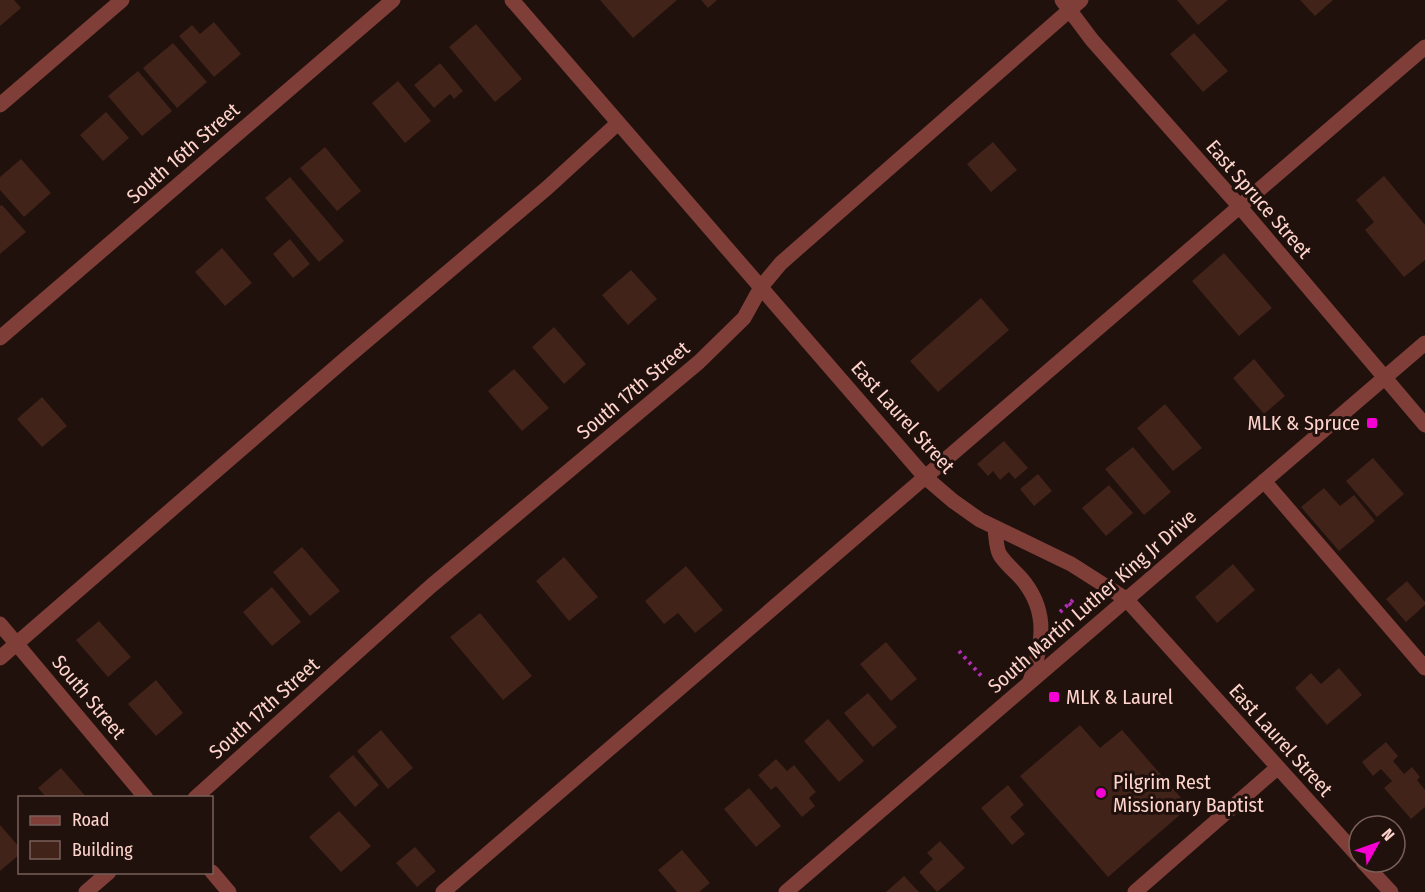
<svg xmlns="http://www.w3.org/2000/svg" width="1425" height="892" font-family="'Fira Sans Condensed',sans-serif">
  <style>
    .building { fill: #412319 }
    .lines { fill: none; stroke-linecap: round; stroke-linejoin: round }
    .path { stroke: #af2eb1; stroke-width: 4; stroke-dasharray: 3 4.5; stroke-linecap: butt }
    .minor { stroke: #7f3e38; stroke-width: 15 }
    .poi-dot { fill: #f601d3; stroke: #20110d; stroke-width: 2 }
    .labels { text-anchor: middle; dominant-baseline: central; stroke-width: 6; stroke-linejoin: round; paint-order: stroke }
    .street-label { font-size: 20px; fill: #ffd4cc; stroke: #20110d }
    .poi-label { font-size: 20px; fill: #ffd4cc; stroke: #20110d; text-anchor: start }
  </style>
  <rect width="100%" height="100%" fill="#20110d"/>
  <!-- building -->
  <path class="building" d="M0,0H14L21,8L0,26Z
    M600,0H677L633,38Z
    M701,0H717L708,8Z
    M1177,0H1228L1198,25Z
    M1300,0H1333L1315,16Z
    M214,22L241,54L214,77L179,36L192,25L200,34Z
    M476,24L522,79L495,102L449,47Z
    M1194,33L1228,71L1203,92L1170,54Z
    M173,43L207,82L177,108L143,68Z
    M440,63L463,91L454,99L450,94L434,108L414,85Z
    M138,71L172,111L142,136L108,96Z
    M398,81L431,121L405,143L372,103Z
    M106,112L129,138L103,161L80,135Z
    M993,142L1017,170L991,192L967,164Z
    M325,147L361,191L337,211L300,168Z
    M21,159L51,193L24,217L0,190V177Z
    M1384,176L1425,225V260L1404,277L1365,230L1374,222L1356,200Z
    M290,177L344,241L319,262L265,198Z
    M2,205L26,232L0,254V206Z
    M290,239L310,264L293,278L273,254Z
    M222,248L252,283L225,306L195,272Z
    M1224,253L1272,308L1239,336L1192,281Z
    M631,270L657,299L628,325L602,295Z
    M981,298L1009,330L938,392L910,361Z
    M554,327L586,364L564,384L532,347Z
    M1254,359L1285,396L1264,414L1233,378Z
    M514,369L549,408L522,431L488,391Z
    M42,397L67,426L42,447L17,419Z
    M1165,404L1202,448L1173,471L1137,428Z
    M1004,441L1028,468L1015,479L1009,472L1000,480L993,471L988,476L977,464Z
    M1133,447L1171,492L1144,515L1105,469Z
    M1373,458L1404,494L1377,517L1346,481Z
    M1038,474L1052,491L1034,506L1020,489Z
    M1109,485L1133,513L1106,536L1082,508Z
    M1324,488L1340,506L1354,495L1375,521L1339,551L1301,507Z
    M302,547L340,591L310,616L273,572Z
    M564,557L598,597L569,621L536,581Z
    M1233,564L1255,590L1217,623L1195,597Z
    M686,566L723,610L695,633L678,613L664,624L645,601Z
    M1407,581L1425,602V605L1406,622L1386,599Z
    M272,587L301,622L272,646L243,612Z
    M480,613L532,676L503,700L450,637Z
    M99,621L131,657L108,677L76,640Z
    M886,642L917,679L891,701L860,664Z
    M1339,668L1362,695L1327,725L1295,688L1311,673L1321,684Z
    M156,680L183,713L156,736L128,704Z
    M868,693L897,727L873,747L844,713Z
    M828,719L864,761L839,782L804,741Z
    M1080,725L1100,748L1122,730L1189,807L1108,877L1020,776Z
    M381,730L413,768L388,789L357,751Z
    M1386,742L1398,756L1393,761L1404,774L1412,767L1420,777L1417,780L1425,790V807L1411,819L1384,788L1392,781L1381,769L1373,776L1362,762Z
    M353,755L379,785L355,807L329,776Z
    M776,759L787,771L794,765L816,792L809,798L815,806L802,817L776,786L771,790L758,775Z
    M61,768L87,798H47L38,788Z
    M1008,785L1024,805L1010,817L1025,834L1012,845L981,808Z
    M749,788L781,826L756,847L724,809Z
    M339,811L371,846L341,872L309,837Z
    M0,825L20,848V854L0,871Z
    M940,841L965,868L937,892L919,872L933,859L927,853Z
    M415,847L436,871L417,887L396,863Z
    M682,850L710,883L699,892H677L658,870Z
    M904,876L919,892H886Z"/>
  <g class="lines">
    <!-- path -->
    <path class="path" d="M1069,603L1074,608
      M1060,612L1073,600
      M959,651L984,679"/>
    <!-- minor -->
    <path class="minor" d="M512,0L925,477L953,501L980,520L1071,564L1126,599L1359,857
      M1062,0L1092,40L1240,207L1425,425
      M0,105L122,0
      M0,338L393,0
      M1264,481L1425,668
      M995,528C996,536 996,549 1000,555C1007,566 1018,573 1025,583C1049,615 1042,646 1030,681
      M0,624L146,798
      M0,658L344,360L547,188L618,123
      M195,798L431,586L699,362L744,318L761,287L781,263L1081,0
      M1363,862L1391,892
      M212,872L229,892
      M86,892L109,872
      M443,892L1425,47
      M786,892L1425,343
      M1135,892L1277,768"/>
  </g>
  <!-- markers -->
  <g class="poi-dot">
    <rect x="1366" y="417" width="12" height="12" rx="3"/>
    <rect x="1048" y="691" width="12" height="12" rx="3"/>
    <circle cx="1101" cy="793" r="6"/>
  </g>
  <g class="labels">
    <!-- street labels -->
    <g class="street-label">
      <text transform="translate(183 153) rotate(-41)">South 16th Street</text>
      <text transform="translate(1259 199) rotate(49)">East Spruce Street</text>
      <text transform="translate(633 390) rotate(-40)">South 17th Street</text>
      <text transform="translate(903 417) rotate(48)">East Laurel Street</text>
      <text transform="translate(1092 601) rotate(-41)">South Martin Luther King Jr Drive</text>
      <text transform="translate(89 697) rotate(50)">South Street</text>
      <text transform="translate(264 708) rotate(-42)">South 17th Street</text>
      <text transform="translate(1281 740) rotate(48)">East Laurel Street</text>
    </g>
    <!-- poi labels -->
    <g class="poi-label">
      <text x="1360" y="423" text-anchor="end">MLK &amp; Spruce</text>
      <text x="1066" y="697">MLK &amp; Laurel</text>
      <text x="1113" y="782">Pilgrim Rest<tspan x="1113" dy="23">Missionary Baptist</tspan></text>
    </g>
  </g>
  <!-- legend -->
  <rect x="18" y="796" width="195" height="78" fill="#20110d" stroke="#795f59" stroke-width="1.5"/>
  <rect x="30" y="816" width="30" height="9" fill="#7f3e38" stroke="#795f59" stroke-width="1.5"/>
  <text x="72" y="826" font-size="18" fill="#ffd4cc">Road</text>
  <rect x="30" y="841" width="30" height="18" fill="#412319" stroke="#795f59" stroke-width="1.5"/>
  <text x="72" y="856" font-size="18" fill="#ffd4cc">Building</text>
  <!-- north arrow -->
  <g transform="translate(1377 844) rotate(50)"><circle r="28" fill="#20110d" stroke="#795f59" stroke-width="1.5"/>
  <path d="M0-4.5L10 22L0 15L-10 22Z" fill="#f601d3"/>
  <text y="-9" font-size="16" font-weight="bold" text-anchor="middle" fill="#ffd4cc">N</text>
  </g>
</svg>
